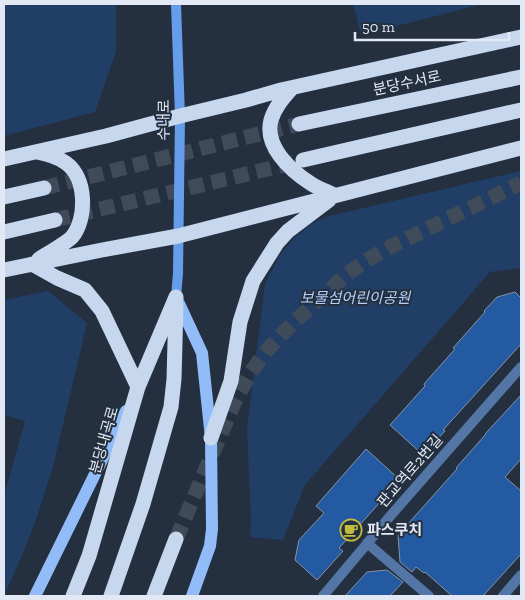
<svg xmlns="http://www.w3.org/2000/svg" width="525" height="600" font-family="'Zilla Slab','Noto Sans KR',serif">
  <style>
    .green { fill: #203e66 }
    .building { fill: #245aa2; stroke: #8693a6 }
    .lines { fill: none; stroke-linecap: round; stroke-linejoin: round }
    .highway-tunnel { stroke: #404b5a; stroke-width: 15; stroke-dasharray: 15 8; stroke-linecap: butt }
    .street { stroke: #5376a6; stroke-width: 10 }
    .secondary { stroke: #659dea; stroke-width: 10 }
    .primary { stroke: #91bcf7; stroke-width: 12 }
    .highway { stroke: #c6d7ee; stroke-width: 15 }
    .labels { text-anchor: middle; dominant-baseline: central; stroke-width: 4; stroke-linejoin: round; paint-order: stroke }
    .street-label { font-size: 15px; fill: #e2e9f4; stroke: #242f3f }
    .park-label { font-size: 15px; font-style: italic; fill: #b2cff7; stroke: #242f3f }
    .poi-label { font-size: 15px; font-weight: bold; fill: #e2e9f4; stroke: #242f3f; text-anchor: start }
  </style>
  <rect width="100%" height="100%" fill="#242f3f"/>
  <!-- green -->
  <path class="green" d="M4,4H116V52L95,112L4,136Z
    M353,4H483L361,35Z
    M521,171V268L490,272L305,485L283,540L250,537L251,521L247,428L265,284L280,255L293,239L310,225L325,217Z
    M48,291L87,323L53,467L37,517L24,551L4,596V496L25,421L4,415V300Z"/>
  <!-- building -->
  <path class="building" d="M515,292L521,298V344L443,430L445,431L423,455L390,425L425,386L424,384L455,349L453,348L485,312L484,311L497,297Z
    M521,395V459L505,477L521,491V554L483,596H452L425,572L424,573L416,567L412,572L400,562L398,535L457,469L456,468L486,434H485Z
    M366,449L400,480L339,548L343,551L317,580L295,560L299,540L324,513L316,506Z
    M387,570L403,582L390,596H345L367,572Z"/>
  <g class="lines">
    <!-- highway-tunnel -->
    <path class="highway-tunnel" d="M44,188L299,124
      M55,220L297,162
      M176,539L235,401L251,372L268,349L292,324L347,274L367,260L390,247L521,183"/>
    <!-- street -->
    <path class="street" d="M367,543L429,596
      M323,596L392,514L521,367
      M503,596L521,575"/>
    <!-- secondary -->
    <path class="secondary" d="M176,4L180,116L178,273L176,297"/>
    <!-- primary -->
    <path class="primary" d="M176,297L202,353L211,438L212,529L210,546L192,596
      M35,596L126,411"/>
    <!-- highway -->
    <path class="highway" d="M292,88C283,98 275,107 271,120C264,146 290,170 310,183C317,188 326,191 334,195
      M299,124L521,77
      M37,152C47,154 58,157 66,163C87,178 87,219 72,237C66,243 47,254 39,259
      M4,159L106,136L180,116L246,100L281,90L521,37
      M303,160L521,110
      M4,197L44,188
      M4,232L55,220
      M32,264L57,278L85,290L102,311L138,387
      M4,270L102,250L178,236L521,148
      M211,438L231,381L240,322L253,281L277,243L288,231L329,200
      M73,596L89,556L138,387L176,297
      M111,596L143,504L171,407L174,379L176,305
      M154,596L176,539"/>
  </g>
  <!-- icons -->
  <defs>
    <g id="cafe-ring" transform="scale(1.125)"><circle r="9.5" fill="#242f3f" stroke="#c3bd3f" stroke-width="1.5"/><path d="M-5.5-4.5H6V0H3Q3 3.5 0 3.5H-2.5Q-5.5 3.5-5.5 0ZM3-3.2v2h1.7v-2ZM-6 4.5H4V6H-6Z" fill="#c3bd3f"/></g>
  </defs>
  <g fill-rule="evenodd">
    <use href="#cafe-ring" x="351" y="530"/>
  </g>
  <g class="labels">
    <!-- street labels -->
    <g class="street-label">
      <text transform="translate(407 83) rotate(-12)">분당수서로</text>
      <text transform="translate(164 120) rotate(-90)">수내로</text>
      <text transform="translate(104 440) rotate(-74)">분당내곡로</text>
      <text transform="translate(410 471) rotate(-49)">판교역로2번길</text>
    </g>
    <!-- park labels -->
    <g class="park-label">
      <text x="355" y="298">보물섬어린이공원</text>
    </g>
    <!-- poi labels -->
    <g class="poi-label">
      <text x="367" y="530">파스쿠치</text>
    </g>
  </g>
  <!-- border -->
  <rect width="525" height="600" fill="none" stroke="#e2e9f4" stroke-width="10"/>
  <!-- scale -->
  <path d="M355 32v8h154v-8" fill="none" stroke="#e2e9f4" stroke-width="2.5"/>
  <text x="362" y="32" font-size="15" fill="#e2e9f4" stroke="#242f3f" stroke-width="4" paint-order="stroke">50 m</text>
</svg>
